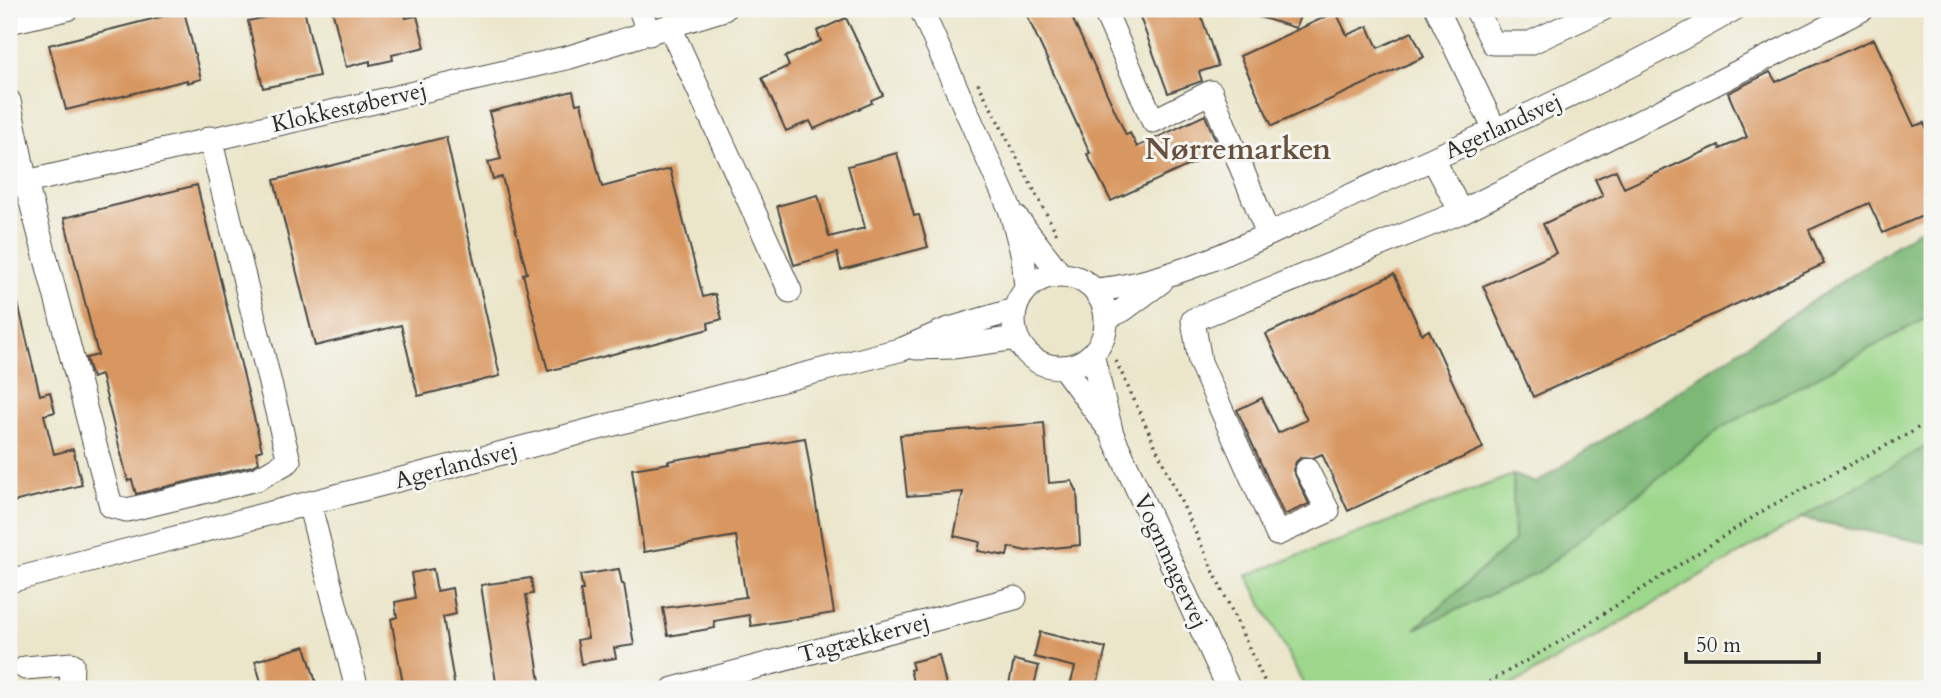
<svg xmlns="http://www.w3.org/2000/svg" width="1941" height="698" font-family="Cardo,serif">
  <style>
    .green { fill: #9cd78b; stroke: #64815b; stroke-width: 2 }
    .forest { fill: #7db877; stroke: #547251; stroke-width: 2 }
    .building { fill: #d89760 }
    .lines { fill: none; stroke-linecap: round; stroke-linejoin: round }
    .minor-casing { stroke: #484743; stroke-width: 25 }
    .path { stroke: #484743; stroke-width: 3.5; stroke-dasharray: 2 5; stroke-linecap: butt }
    .minor { stroke: #fff; stroke-width: 23 }
    .labels { text-anchor: middle; dominant-baseline: central; stroke-width: 6; stroke-linejoin: round; paint-order: stroke }
    .street-label { font-size: 23px; fill: #2b2b2b; stroke: #f6f6f2 }
    .district-label { font-size: 30px; font-weight: bold; fill: #68513e; stroke: #f6f6f2 }
  </style>
  <rect width="100%" height="100%" fill="#f6f6f2"/>
  <filter id="ink" filterUnits="userSpaceOnUse"><feTurbulence type="fractalNoise" baseFrequency=".0143" numOctaves="2"/><feDisplacementMap in="SourceGraphic" scale="14" xChannelSelector="R" yChannelSelector="G"/><feConvolveMatrix kernelMatrix="1 2 1 2 8 2 1 2 1" color-interpolation-filters="sRGB"/></filter>
  <filter id="wash" filterUnits="userSpaceOnUse"><feTurbulence type="fractalNoise" baseFrequency=".00686" numOctaves="4" result="noise"/><feDisplacementMap in="SourceGraphic" scale="28" xChannelSelector="R" yChannelSelector="G"/><feGaussianBlur stdDeviation="1.57" result="paint"/><feColorMatrix in="noise" values="0 0 0 0 0 0 0 0 0 0 0 0 0 0 0 0 0 1.4 0 .05"/><feComposite in="paint" operator="in"/></filter>
  <g filter="url(#wash)">
    <rect width="100%" height="100%" fill="#ebe6ca"/>
    <!-- green -->
    <path class="green" d="M1932,315V443L1505,689H1306L1247,575L1513,475L1514,541L1417,627L1539,572L1721,428Z"/>
    <!-- forest -->
    <path class="forest" d="M1932,221V315L1721,428L1539,572L1415,629L1514,541L1513,475L1536,483L1659,404Z
      M1932,443V544L1801,518Z"/>
    <g id="blocks">
      <!-- building -->
      <path class="building" d="M304,9L319,76L263,88L248,21Z
        M332,9H404L406,18L417,16L425,47L392,55L393,60L370,65V61L346,67Z
        M1024,9H1068L1126,135L1130,133L1137,147L1205,115L1220,151L1111,201L1087,154L1090,153Z
        M1137,9H1199L1218,66L1199,72L1202,81L1168,93Z
        M1244,9H1302L1296,28L1243,12Z
        M184,11L201,79L187,83V80L66,110L49,45Z
        M1336,12L1347,35L1368,26L1378,48L1412,32L1424,57L1272,126L1240,56Z
        M846,18L883,95L871,100L872,103L814,129L810,121L786,131L762,78L789,66L785,57L821,41L817,31Z
        M1874,39L1914,126L1924,123L1932,140V212L1883,233L1869,203L1809,230L1824,264L1533,397L1483,286L1556,253L1543,224L1603,196L1595,179L1616,170L1624,188L1719,145L1720,149L1747,137L1728,93L1770,72L1776,82Z
        M573,91L576,104L581,103L602,187L670,169L703,297L715,294L722,319L708,323L709,329L548,371L523,274L527,273L502,177L493,179L488,162L501,159L489,112Z
        M446,137L500,376L418,396L401,325L315,346L274,180Z
        M897,153L914,216L919,215L928,247L841,270L837,253L794,265L777,206L818,195L829,237L865,228L848,166Z
        M197,185L262,450L256,452L259,462L252,466L136,494L132,480L128,481L101,375L92,378L86,358L98,355L64,218Z
        M1394,274L1422,334L1429,330L1483,448L1348,511L1322,454L1313,458L1301,457L1296,462L1293,470L1309,504L1284,515L1237,410L1262,398L1278,433L1307,420L1266,334Z
        M9,287H14L40,395L50,392L55,412L44,415L54,454L73,449L82,485L9,503Z
        M1044,423L1049,483L1072,481L1077,491L1080,545L1026,551L1009,547L1007,556L978,551L980,542L954,536L963,492L907,496L900,435Z
        M805,438L834,613L751,626L749,615L714,621L715,628L668,636L663,608L746,597L736,536L644,552L632,469L669,463L668,461Z
        M433,569L437,591L452,588L456,614L443,617L455,689H404L391,619L397,617L395,602L415,598L411,573Z
        M619,569L622,584H624L634,645L614,648L616,658L581,664L577,640L588,638L580,590H583L580,575Z
        M531,578L533,594L526,595L541,687L497,689L481,585Z
        M1040,632L1106,648L1096,689H1069L1075,667L1034,657Z
        M305,646L318,689H263L255,661Z
        M939,655L947,689H915L910,670L913,669L911,662Z
        M1014,660L1039,666L1033,689H1008Z"/>
    </g>
  </g>
  <g filter="url(#ink)">
    <use href="#blocks" fill-opacity="0" stroke="#484743" stroke-width="2"/>
    <g class="lines">
      <!-- minor casing -->
      <g class="minor-casing">
        <path id="minor" d="M640,9L649,34
          M921,9L1010,209L1023,256L1026,288
          M1104,9L1153,121L1211,92L1268,234
          M1437,9L1495,130
          M1476,9L1493,43H1530L1603,9
          M9,22L67,9
          M670,27L790,291
          M9,101L26,183L111,506L127,510L257,479L289,461L210,138
          M1433,159L1461,212
          M9,186L570,57L724,9
          M1016,217L1060,274
          M1014 321a46 46 0 1 1 92 0a46 46 0 1 1-92 0Z
          M1095,290C1180,283 1274,231 1352,195C1481,137 1612,80 1734,9
          M1106,318L1123,310L1161,282
          M916,348L953,347L1017,338
          M1092,354L1112,434L1229,689
          M1063,367L1108,428
          M1307,470L1328,511L1277,534L1200,362L1193,320L1461,212L1863,9
          M309,503L357,689
          M9,581L903,349L946,330L1014,310
          M25,668L72,664L71,689
          M673,689L1015,598"/>
      </g>
      <!-- path -->
      <path class="path" d="M978,83L1059,238
        M1116,361L1268,689
        M1477,689L1566,638L1769,507L1912,432L1932,418"/>
      <!-- minor -->
      <use href="#minor" class="minor"/>
    </g>
  </g>
  <g class="labels">
    <!-- street labels -->
    <g class="street-label">
      <text transform="translate(349 107) rotate(-13)">Klokkestøbervej</text>
      <text transform="translate(1503 126) rotate(-25)">Agerlandsvej</text>
      <text transform="translate(456 465) rotate(-15)">Agerlandsvej</text>
      <text transform="translate(1171 561) rotate(65)">Vognmagervej</text>
      <text transform="translate(864 638) rotate(-15)">Tagtækkervej</text>
    </g>
    <!-- district labels -->
    <g class="district-label">
      <text x="1238" y="149">Nørremarken</text>
    </g>
  </g>
  <!-- margin -->
  <rect width="1941" height="698" fill="none" stroke="#f6f6f2" stroke-width="35"/>
  <!-- scale -->
  <path d="M1686 652v10h133v-10" fill="none" stroke="#2b2b2b" stroke-width="3.5"/>
  <text x="1696" y="652" font-size="21" fill="#2b2b2b" stroke="#f6f6f2" stroke-width="5" paint-order="stroke">50 m</text>
</svg>
